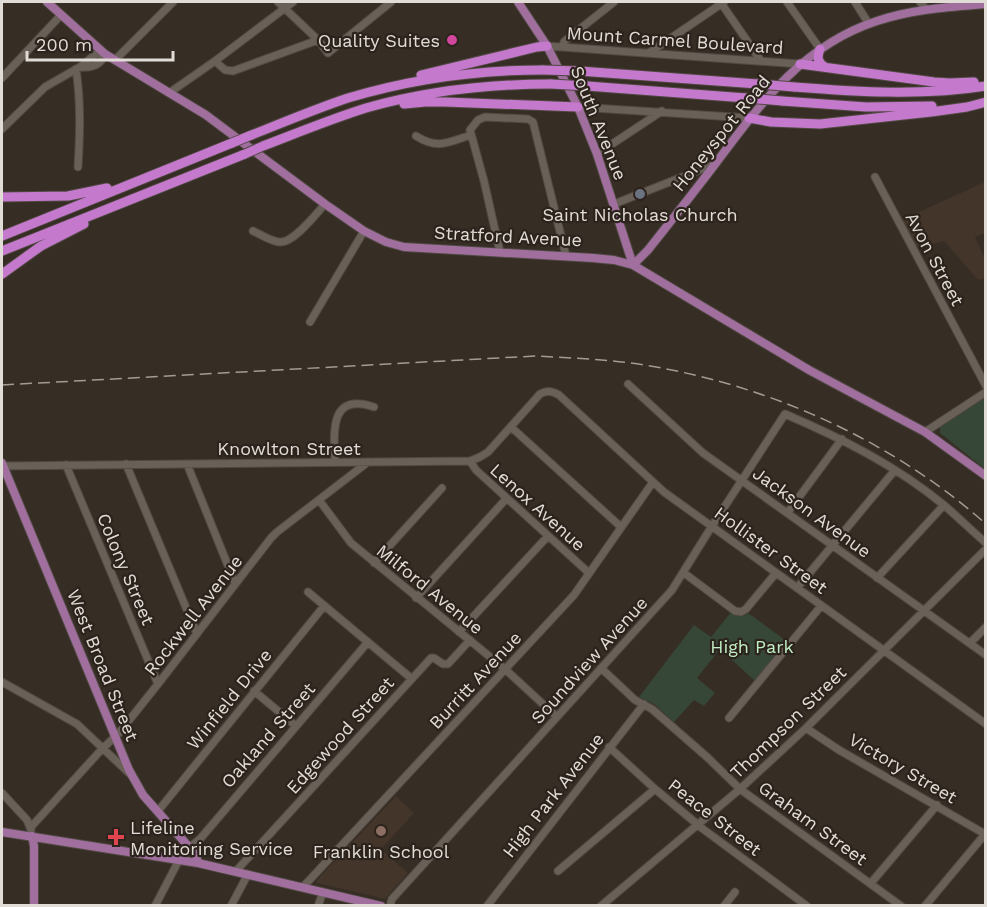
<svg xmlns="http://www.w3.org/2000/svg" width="987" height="907" font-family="'Work Sans',sans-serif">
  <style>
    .built { fill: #43352a }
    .green { fill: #364637 }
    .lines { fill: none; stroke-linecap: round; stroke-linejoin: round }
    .minor-casing { stroke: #504942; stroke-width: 9 }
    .major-casing { stroke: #504942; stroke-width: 10 }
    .highway-casing { stroke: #504942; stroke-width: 11 }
    .minor { stroke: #696057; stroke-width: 7 }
    .major { stroke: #a06f9e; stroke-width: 8 }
    .highway { stroke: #c479cd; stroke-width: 9 }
    .rail { stroke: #a39c95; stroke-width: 1.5; stroke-dasharray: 12 6; stroke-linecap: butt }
    .highway-bridge-casing { stroke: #504942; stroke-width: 11; stroke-linecap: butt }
    .highway-bridge { stroke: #c479cd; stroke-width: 9 }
    .hotel-dot { fill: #d1479c; stroke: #2c231c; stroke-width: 2 }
    .worship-dot { fill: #6b7280; stroke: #2c231c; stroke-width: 2 }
    .education-dot { fill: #8d6e63; stroke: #2c231c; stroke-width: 2 }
    .health-dot { fill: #e0444e; stroke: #2c231c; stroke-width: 2 }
    .labels { text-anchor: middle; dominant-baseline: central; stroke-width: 4.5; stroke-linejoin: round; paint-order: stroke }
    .poi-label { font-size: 18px; fill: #e2dcd7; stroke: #2c231c }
    .street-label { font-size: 18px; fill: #e2dcd7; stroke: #2c231c }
    .park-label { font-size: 18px; fill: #c1eec4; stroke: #2c231c }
  </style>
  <rect width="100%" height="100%" fill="#362d25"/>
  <!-- built -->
  <path class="built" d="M985,182V233L975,237L985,259V278L978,280L944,241L915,248L901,220Z
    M396,796L414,813L381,849L408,873L385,899L317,883V880Z"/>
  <!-- green -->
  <path class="green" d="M985,396V469L940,433V426Z
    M731,612C737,616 743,618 748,613L788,642L755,681L720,649L697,678L715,693L704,706L694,700L674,722L654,704L639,697L694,625L711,637Z"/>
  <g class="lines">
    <!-- minor casing -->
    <g class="minor-casing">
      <path id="minor" d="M278,2L318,40L328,53L391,2
        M787,2L820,49
        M855,2L869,24
        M920,2L926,9
        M721,3L761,61
        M547,46L800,64
        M563,46L564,42L566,40L614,2
        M649,53L724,2
        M115,60L173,2
        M215,61L225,70L233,71L318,40
        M80,67C91,68 101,65 105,54
        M76,69C81,103 80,133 78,167
        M2,78L61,15
        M169,93L215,61L293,2
        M578,107L749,118
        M2,129L45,87L80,67L96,54H105
        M416,136C438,150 449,142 471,135
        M597,154L662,111
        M875,177L986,386
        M614,204L715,164
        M253,231C260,234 270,241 279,242C293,244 316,214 325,204
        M500,252L484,181L470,130L478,120L485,117L528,119L533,122L566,256
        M310,322L364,231
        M628,384L703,453L986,655
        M511,427L621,527
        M925,432L986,392
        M470,461L476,470L589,573
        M335,462C334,432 329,392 374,407
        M126,464L197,634
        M187,464L235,583
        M66,465L158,684
        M2,466L470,461L480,457L488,452L540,394C547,390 552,391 559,395L664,492L986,724
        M319,500L351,543L506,670L557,717
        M788,512L842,439
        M374,563L442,488
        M684,573L735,611L741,612L746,609L776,573
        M877,578L944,505
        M797,588L895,470
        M308,592L412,679
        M416,598L506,499
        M459,632L548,536
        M970,643L986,627
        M601,668L635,700L652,709L707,757L740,789L901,906
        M2,682L77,724L130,774
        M254,691L296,726
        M729,718L821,606
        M806,728L839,750L985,834
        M609,747L655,789L703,829L807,906
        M2,793L27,820L31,830
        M158,811L324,606
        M31,827L102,749L119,733L158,684L271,538L277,532L368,462
        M190,847L200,839L368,642
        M236,871L431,658H434L443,664H448L470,640
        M558,871L655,789
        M871,883L937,805
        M303,887L574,595L653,482
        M155,906L179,860
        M231,906L248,874
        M318,906L323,892
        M390,906L392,899L672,590L712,526L785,414C841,438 897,466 945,506C959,518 972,531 986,543
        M487,906L644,704
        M601,906L740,789L806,728L986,549
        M724,906L735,892
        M925,906L986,833"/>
    </g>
    <!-- major casing -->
    <g class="major-casing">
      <path id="major" d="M47,2L105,54L206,115L325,204L364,231L386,242L404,247L593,258L614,260L633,265L809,370L925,432L986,476
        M518,2L547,46L578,107L597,154L633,265L648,250C671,221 694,192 716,163C761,103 803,45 877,21C913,9 949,7 986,4
        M2,463L129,770L143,795L196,855L198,863
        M2,832L198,863L381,906
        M32,836L34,846V906"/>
    </g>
    <!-- highway casing -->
    <g class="highway-casing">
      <path id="highway" d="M820,49C817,57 817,62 825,67
        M800,64L934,82L950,83L974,82
        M579,71L758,84
        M421,75L537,47L547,46
        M587,86L746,98
        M794,87C858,92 922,96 986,86
        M782,101L866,107L932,106
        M404,104L425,102H445L578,107
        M749,118L771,122L820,124L931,112L967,107L986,102
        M249,136C282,123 315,109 348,98C412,79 477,70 543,70
        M263,146C297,133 331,119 366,108C426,91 488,84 551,84
        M2,197L68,196L107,188
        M2,236L232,143
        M2,251L245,154
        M2,274L41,246L84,224"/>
    </g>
    <!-- minor -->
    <use href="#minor" class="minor"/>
    <!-- major -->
    <use href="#major" class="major"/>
    <!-- highway -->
    <use href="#highway" class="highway"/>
    <!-- rail -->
    <path class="rail" d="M2,385L535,356C571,358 608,359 644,365C769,385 891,440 986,524"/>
    <!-- highway-bridge casing -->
    <g class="highway-bridge-casing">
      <path id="highway-bridge" d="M543,70L579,71
        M551,84L587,86
        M758,84L794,87
        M746,98L782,101
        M232,143L249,136
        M245,154L263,146"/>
    </g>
    <!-- highway-bridge -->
    <use href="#highway-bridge" class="highway-bridge"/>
  </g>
  <!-- markers -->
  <circle class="hotel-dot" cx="452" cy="40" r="6"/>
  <circle class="worship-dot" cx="640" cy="194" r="6"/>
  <circle class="education-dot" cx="381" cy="831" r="6"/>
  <path class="health-dot" d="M113 828h6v6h6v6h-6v6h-6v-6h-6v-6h6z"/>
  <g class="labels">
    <!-- poi labels -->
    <g class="poi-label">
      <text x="440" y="40" text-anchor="end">Quality Suites</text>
      <text x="640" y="214">Saint Nicholas Church</text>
      <text x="130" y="827" text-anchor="start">Lifeline<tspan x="130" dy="21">Monitoring Service</tspan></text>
      <text x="381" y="851">Franklin School</text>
    </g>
    <!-- street labels -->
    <g class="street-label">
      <text transform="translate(675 40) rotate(4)">Mount Carmel Boulevard</text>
      <text transform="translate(599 123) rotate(68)">South Avenue</text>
      <text transform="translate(721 133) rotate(-51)">Honeyspot Road</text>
      <text transform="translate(508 236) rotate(3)">Stratford Avenue</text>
      <text transform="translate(935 259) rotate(62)">Avon Street</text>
      <text x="289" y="448">Knowlton Street</text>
      <text transform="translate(538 507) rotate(42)">Lenox Avenue</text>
      <text transform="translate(812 512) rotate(36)">Jackson Avenue</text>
      <text transform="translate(771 550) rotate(36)">Hollister Street</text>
      <text transform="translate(126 569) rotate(67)">Colony Street</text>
      <text transform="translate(430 589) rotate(39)">Milford Avenue</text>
      <text transform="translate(193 615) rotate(-52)">Rockwell Avenue</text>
      <text transform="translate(589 660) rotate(-48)">Soundview Avenue</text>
      <text transform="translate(103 665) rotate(68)">West Broad Street</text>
      <text transform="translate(475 680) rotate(-47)">Burritt Avenue</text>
      <text transform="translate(229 699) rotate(-51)">Winfield Drive</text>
      <text transform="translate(788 722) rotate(-44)">Thompson Street</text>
      <text transform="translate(268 735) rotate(-49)">Oakland Street</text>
      <text transform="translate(340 735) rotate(-48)">Edgewood Street</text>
      <text transform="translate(903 768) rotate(30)">Victory Street</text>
      <text transform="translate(553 795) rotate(-52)">High Park Avenue</text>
      <text transform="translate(715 817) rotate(38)">Peace Street</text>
      <text transform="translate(813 823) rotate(36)">Graham Street</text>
    </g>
    <!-- park labels -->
    <g class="park-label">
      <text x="752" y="646">High Park</text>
    </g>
  </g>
  <!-- border -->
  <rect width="987" height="907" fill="none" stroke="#e2dcd7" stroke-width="6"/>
  <!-- scale -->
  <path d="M27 51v9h146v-9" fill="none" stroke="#e2dcd7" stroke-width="3"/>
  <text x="36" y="51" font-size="18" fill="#e2dcd7" stroke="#2c231c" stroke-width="4.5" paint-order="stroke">200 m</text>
</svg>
